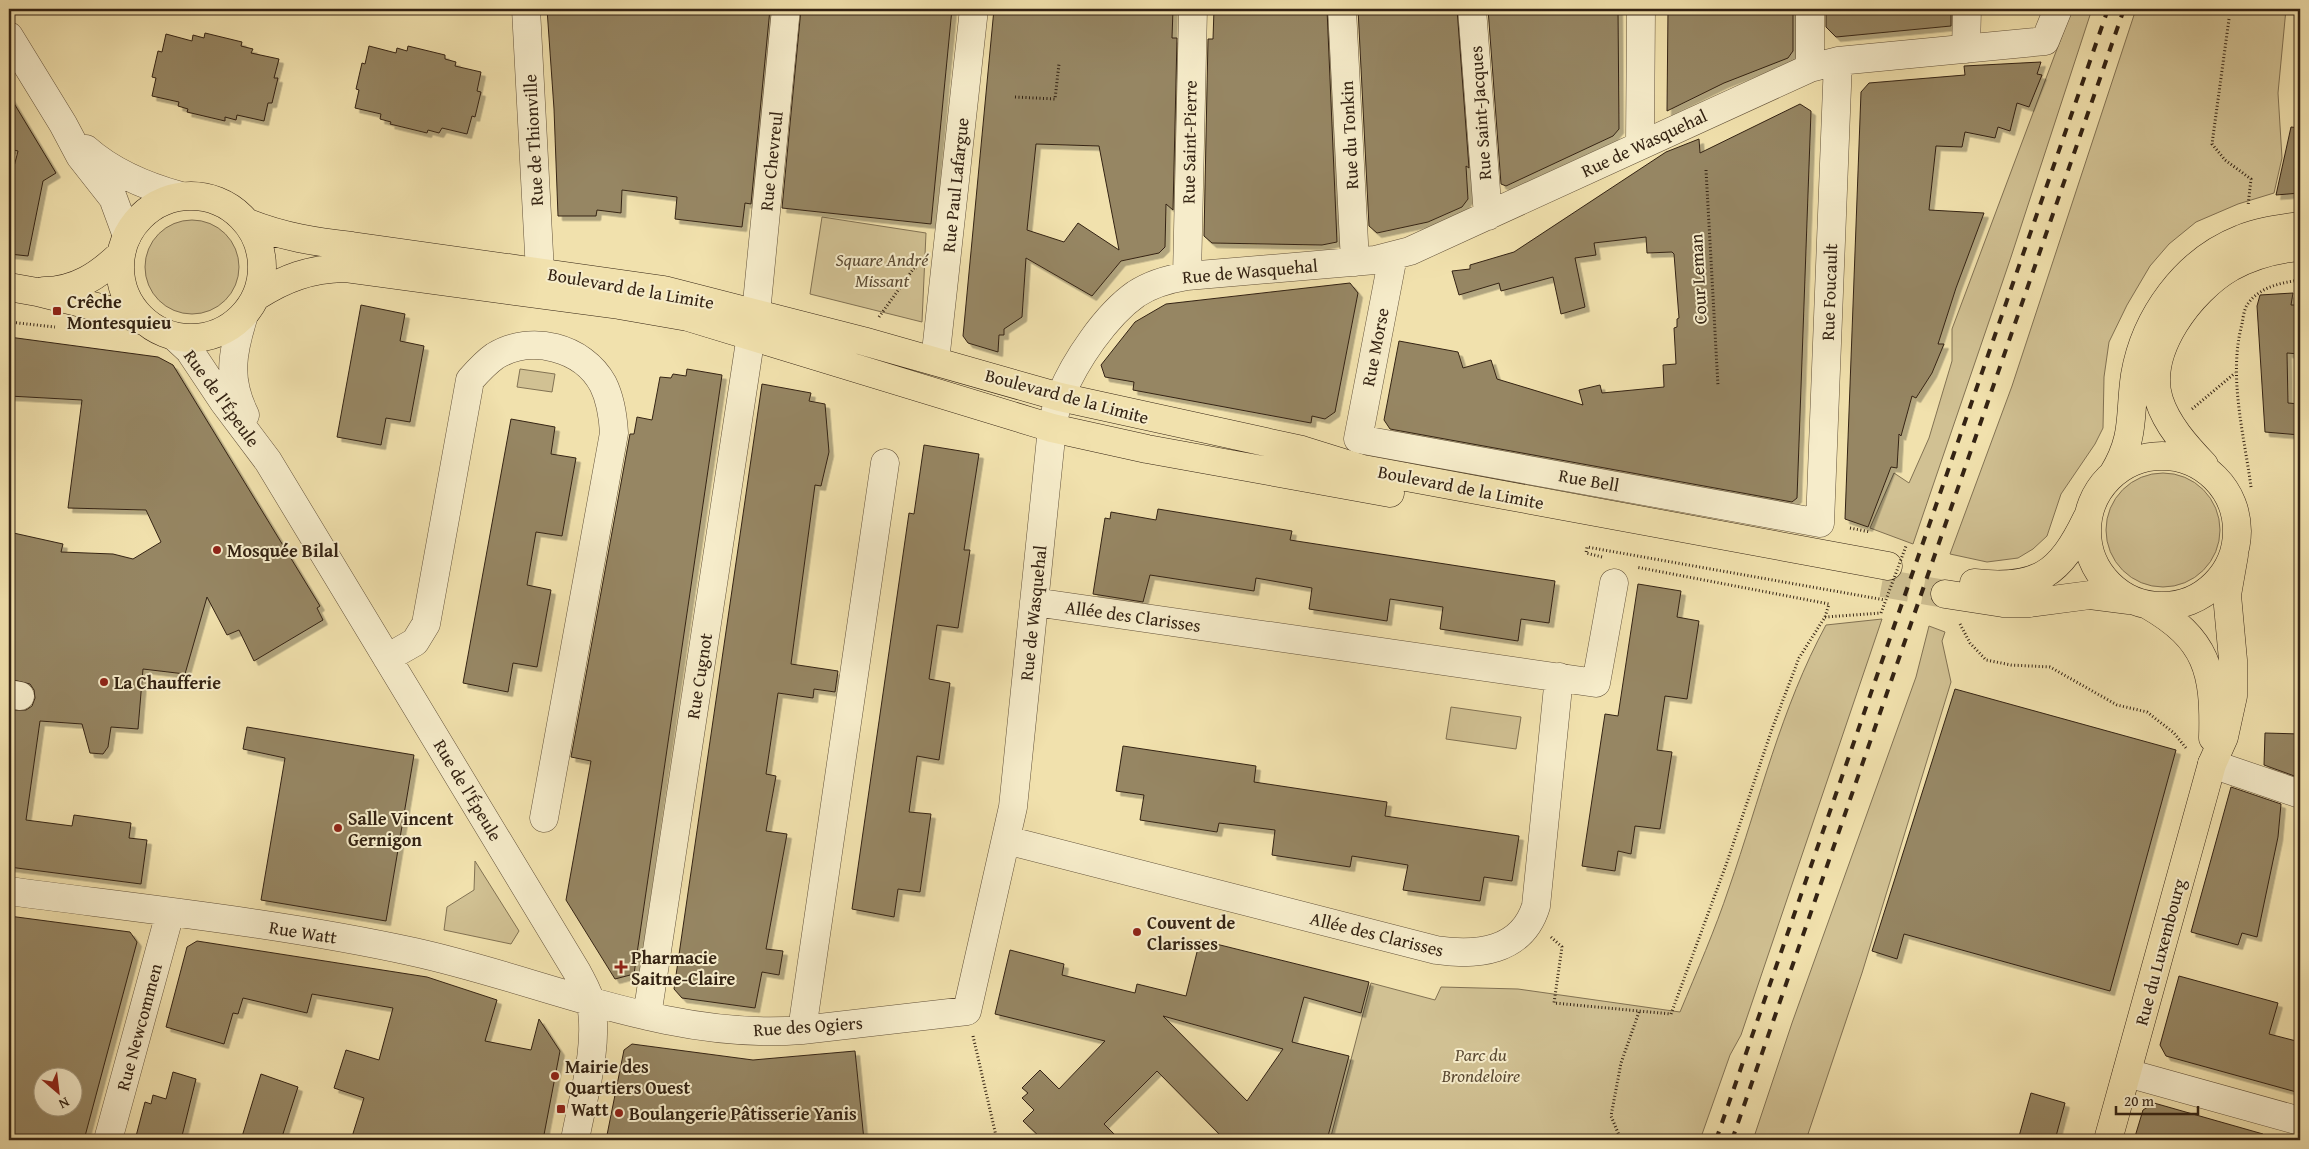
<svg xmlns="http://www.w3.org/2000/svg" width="2309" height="1149" font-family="'Gentium Book Plus',serif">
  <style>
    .green { fill: #d1c193; stroke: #827253 }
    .building { fill: #968663; stroke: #342313; fill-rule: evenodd; filter: url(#shadow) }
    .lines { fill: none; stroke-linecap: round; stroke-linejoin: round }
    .major-tunnel { stroke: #cbbb8e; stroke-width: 28; stroke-dasharray: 28 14; stroke-linecap: butt }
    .minor-casing { stroke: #63523a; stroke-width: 29 }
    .major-casing { stroke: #342313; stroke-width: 29 }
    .path { stroke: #342313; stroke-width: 3; stroke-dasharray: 1 2.5; stroke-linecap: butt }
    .minor { stroke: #f6ecca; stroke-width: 28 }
    .major { stroke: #f1e1ad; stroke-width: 28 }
    .rail { stroke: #342313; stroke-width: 4; stroke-dasharray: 9 9; stroke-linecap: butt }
    .path-bridge { stroke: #342313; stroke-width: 3; stroke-dasharray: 1 2.5; stroke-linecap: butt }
    .poi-dot { fill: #8f2418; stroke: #f6ecca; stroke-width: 2 }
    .labels { text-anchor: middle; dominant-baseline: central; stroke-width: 4; stroke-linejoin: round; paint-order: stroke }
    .street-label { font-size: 18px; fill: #342313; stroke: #f6ecca }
    .park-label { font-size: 18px; font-style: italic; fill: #5b4a33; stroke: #f6ecca }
    .poi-label { font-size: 18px; font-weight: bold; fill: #342313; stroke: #f6ecca; text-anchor: start }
  </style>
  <defs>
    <filter id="shadow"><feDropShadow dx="4.5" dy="4.5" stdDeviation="0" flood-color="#0004"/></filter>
  </defs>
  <rect width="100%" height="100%" fill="#f1e1ad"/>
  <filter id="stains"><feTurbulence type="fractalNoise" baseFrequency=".004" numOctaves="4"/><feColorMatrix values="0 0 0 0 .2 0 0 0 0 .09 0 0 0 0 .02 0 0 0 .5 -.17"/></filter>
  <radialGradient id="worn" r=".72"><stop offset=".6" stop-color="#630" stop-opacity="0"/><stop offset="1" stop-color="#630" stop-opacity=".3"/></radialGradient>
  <!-- green -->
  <path class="green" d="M2072,9H2092L2011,257L1913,544L1870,528L1894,473L1909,483L1929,438L1952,361V329Z
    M2136,9H2286L2278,93L2282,158L2274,193L2238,204L2196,222L2169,244L2150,266L2127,305L2109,342L2104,377L2103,428L2095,444L2061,494L2047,536L2033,549L2018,558L1987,562L1950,554L2012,386Z
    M822,217L926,233L922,322L810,294Z
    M145 267a47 47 0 1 1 94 0a47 47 0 1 1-94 0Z
    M520,369L555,374L552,392L517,387Z
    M2106 530a57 57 0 1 1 114 0a57 57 0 1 1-114 0Z
    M1882,619L1741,1035L1730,1055L1700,1140H1330L1371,983L1435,1000L1441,987L1518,989L1680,1012C1697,971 1715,930 1729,888C1760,799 1781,708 1826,625Z
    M1929,626L1945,632L1942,641L1951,682L1862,973L1806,1140H1753L1792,1023L1916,677Z
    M1451,707L1521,717L1516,749L1446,739Z
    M475,861L519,931L511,944L444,930L447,907L474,890Z"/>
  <!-- building -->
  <path class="building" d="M547,9H583L584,11L613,9H770L751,204L745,203L742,227L675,219L677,197L622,190L621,213L597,210L596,216H558L554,109Z
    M801,9H952L931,224L782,208Z
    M994,9H1173L1172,38H1177L1173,210L1166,204L1165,247L1159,253L1121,261L1092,296L1026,258L1022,317L1004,329V335H999L998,352L968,343L963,336ZM1036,144L1099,146L1119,250L1078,223L1064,242L1027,230Z
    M1214,9H1327L1337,242L1322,245L1212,243L1204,236L1208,39H1213Z
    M1358,9H1457L1469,168L1466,166L1468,199L1462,207L1428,222L1377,233L1369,226Z
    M1488,9H1618L1619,129L1613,136L1506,186L1501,184Z
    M1668,9H1793V51L1788,58L1724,83L1667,111Z
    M1826,9H1951V26L1836,37L1826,27Z
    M205,33L242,42L241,46L253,49L251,53L279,59L274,78H278L272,103H268L264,121L237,115L236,120L225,117V121L187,112L188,109L178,106L179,102L152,96L156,78L152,77L158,51L162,52L166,34L192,41L193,35L204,38Z
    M369,46L396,53L397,48L407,51L408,46L445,55V59L456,62L455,66L481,72L477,91L481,92L475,117L472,116L467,134L442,128L439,133L428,130L427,133L390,124L391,122L380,119L381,114L355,108L359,90L356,89L362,63L365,64Z
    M2041,62L2037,74L2042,75L2029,107L2017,103L2010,131L1998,127L1995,138L1965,132L1962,147L1936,146L1929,210L1984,213L1956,288L1938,344H1944L1932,373L1916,398L1912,396L1901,436L1899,434L1897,468L1891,467L1868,527L1845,519L1861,92L1869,83L1965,75L1964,66Z
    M9,95L56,173L43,181L28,256L9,254V186L18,151L9,149Z
    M1800,104L1811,111L1797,498L1792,502L1390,429L1384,420L1399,341L1458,352L1463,368L1491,360L1497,379L1583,405L1579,390L1600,385L1602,393L1664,387L1663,365L1676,364L1674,328L1677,327V319L1679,318L1674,254L1672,252L1647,253L1646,237L1594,243L1596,255L1575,258L1585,307L1561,314L1553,277L1501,291L1499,283L1459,295L1452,271L1470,269V265L1514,252L1666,152L1699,139L1700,153Z
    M2291,127L2300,128V193L2276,195Z
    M1350,283L1358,293L1335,412L1325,419L1312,416L1311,423L1133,390L1134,382L1105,377L1101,365L1135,322L1166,304Z
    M2293,293L2291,305H2300V354L2287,353L2288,403L2300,404V435L2265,432L2257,306L2260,295Z
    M361,305L405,314L400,341L424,346L410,422L386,418L381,445L337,437Z
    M9,337L158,357L173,365L320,606L317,608L323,620L254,661L239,630L227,635L207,597L185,674L143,669L138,729L111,727L108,747L103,754L90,753L82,724L40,721L26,820L72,826L74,815L131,823L129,838L147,840L141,884L9,867V710H26L32,706L35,698L34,690L30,684L9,679V532L63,544L61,552L113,554L133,559L161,542L146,510L68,508L82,400L9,396Z
    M687,369L722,375L634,974L615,979L566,900L591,761L571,757L630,434H634L637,417L652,420L660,377L671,378L673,374L686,376Z
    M762,384L811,393L809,401L825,404L829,452L821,486L815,485L791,664L838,671L835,692L814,689L813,698L778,693L766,774L776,776L766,831L787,834L766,949L783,951L779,975L762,972L755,1008L682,998L674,989Z
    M511,419L555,427L551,454L576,458L562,536L536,532L527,585L551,590L537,667L513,663L508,692L463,683Z
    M924,445L979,454L964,550H970L958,628L937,625L929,679L950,683L939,760L917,756L909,812L931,814L920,892L898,889L894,917L852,909L909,513L914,514Z
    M1158,509L1292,531L1290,540L1555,581L1549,623L1521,619L1518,641L1440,629L1443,607L1390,599L1387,621L1309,609L1312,588L1256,578L1254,591L1150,575L1143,602L1093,594L1105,518L1110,519L1111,512L1156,520Z
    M1638,584L1681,591L1677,617L1699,621L1687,699L1665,696L1657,750L1672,752L1660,829L1635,826L1631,854L1618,851L1615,871L1582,866L1605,714L1618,716Z
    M1955,689L2176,750L2110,991L1904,934L1897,959L1872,951Z
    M247,727L414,755L386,921L261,900L285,758L243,749Z
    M2265,733L2300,734V778L2264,765Z
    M1123,746L1256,766L1254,782L1387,802L1385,816L1519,836L1512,881L1484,877L1480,901L1403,890L1408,865L1352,856L1350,867L1272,855L1275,830L1219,823L1217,832L1140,820L1144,795L1116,791Z
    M2231,787L2281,804L2278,837L2257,937L2242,933L2238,945L2191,932Z
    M9,916L130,932L137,942L84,1140H9ZM42,1076H72V1106H42Z
    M1200,940L1369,982L1361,1013L1304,997L1292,1042L1349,1056L1327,1140H1225L1157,1071L1104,1124L1120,1140H1043L1023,1121L1034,1110L1022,1098L1028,1093L1022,1088L1040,1070L1059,1089L1105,1041L995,1014L1010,950L1064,964L1062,975L1135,993L1137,984L1186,996ZM1163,1016L1283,1049L1247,1101Z
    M197,941L427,977L497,1000L485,1041L531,1050L539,1019L560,1051L543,1140H351L364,1098L334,1088L346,1050L379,1060L393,1008L312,994L307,1013L243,998L238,1014L233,1013L224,1044L166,1027L187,947Z
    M2179,976L2278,1003L2269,1034L2300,1042V1093L2166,1056L2160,1045Z
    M632,1044L753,1060L855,1051L864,1140H606L624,1050Z
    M173,1072L196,1079L181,1140H135L145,1102L151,1104L153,1095L166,1099Z
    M261,1074L298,1087L281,1140H241Z
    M2031,1093L2065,1103L2055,1140H2018Z
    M2154,1103L2263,1134L2262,1140H2134L2143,1110Z"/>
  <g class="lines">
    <!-- major-tunnel -->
    <path class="major-tunnel" d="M1882,583L1945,594"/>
    <!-- minor casing -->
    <g class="minor-casing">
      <path id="minor" d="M526,9L540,272
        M1342,9L1355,262
        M1472,9L1488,216
        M1810,9V68
        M9,36L63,124L80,156L113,198L127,236
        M1966,49L1967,9
        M1640,144L1641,9
        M86,149C113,173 148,187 181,196
        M1393,256L1358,439L1820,523L1838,61
        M1187,276L1193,9
        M756,313L786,9
        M244,315C232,353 227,379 245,415
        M175,337L189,350L223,401L268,461L577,972C582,982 589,993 591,1004C599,1048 583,1096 575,1140
        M935,361L974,9
        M1034,602L1596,683L1614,583
        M387,658L415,642L426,624L470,380C478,371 485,363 495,356C531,334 583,347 603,384C611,400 613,416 614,433L544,818
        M9,694L20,696
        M2212,764L2300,794
        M1006,840L1436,950C1477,956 1522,952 1536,906L1559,677
        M9,891C144,909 281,923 414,952C542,980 668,1041 802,1030L967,1011L1013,807L1052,428C1054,417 1056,405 1061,395C1075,361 1106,315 1136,294C1151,284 1169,279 1187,276L1375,260L1410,251L1810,68L1838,61L2045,41L2058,9
        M647,1016L751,335
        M802,1030L885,463
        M2127,1073L2300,1121
        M108,1140L170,913"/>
    </g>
    <!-- major casing -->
    <g class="major-casing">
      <path id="major" d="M120 267a71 71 0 1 1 142 0a71 71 0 1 1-142 0Z
        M248,223C283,237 316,242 352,246L664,290L863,341L1060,397L1302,450L1363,469L1888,566
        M9,287L37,292L125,314L146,322
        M44,291C76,291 99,275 121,254
        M257,296C285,278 310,269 344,268L619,305L688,317L1052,428L1147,449L1390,493
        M2087 531a75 75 0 1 1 150 0a75 75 0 1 1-150 0Z
        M2204,465C2186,446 2167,425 2159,400C2144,351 2191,290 2231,267C2253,255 2276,249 2300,247
        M2113,474C2136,436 2129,415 2135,375C2145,317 2185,261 2241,239C2260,231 2280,229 2300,226
        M1974,583C2038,590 2060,574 2087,518
        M1945,594L2003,603H2030L2090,595L2129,600
        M2148,605C2207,639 2215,671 2213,738
        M2108,1140L2212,764L2224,737L2233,696V660L2227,595L2234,555"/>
    </g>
    <!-- path -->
    <path class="path" d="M2229,19L2212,144L2225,160L2251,179L2248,206
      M1015,97L1055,99L1059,64
      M1706,170L1718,386
      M879,317L914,268H917
      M9,322L55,327
      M2192,409L2235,373
      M2251,487C2244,434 2228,376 2242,324C2243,318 2244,310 2247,305C2259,287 2280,283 2300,280
      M1850,528L1870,532
      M1602,557L1586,553L1587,547L1885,600
      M1825,617L1881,613
      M1960,624L1970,643L1986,660L2011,665L2050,667L2117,705L2147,712L2174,733L2186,748
      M1551,937L1562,947L1554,1003L1671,1014L1726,865L1772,729L1799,658L1825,617L1829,604L1636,567
      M973,1036L997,1140
      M1621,1140L1611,1116L1621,1063L1639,1012"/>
    <!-- minor -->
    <use href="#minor" class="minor"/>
    <!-- major -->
    <use href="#major" class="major"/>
    <!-- rail -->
    <path class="rail" d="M1716,1140L2108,9
      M1732,1140L2124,9"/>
    <!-- path-bridge -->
    <path class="path-bridge" d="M1881,613L1906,546"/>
  </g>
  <!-- markers -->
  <g class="poi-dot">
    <rect x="52" y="306" width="10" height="10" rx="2.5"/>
    <circle cx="217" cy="550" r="5"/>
    <circle cx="104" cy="682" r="5"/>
    <circle cx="338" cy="828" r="5"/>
    <circle cx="1137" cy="932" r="5"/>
    <path d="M618.5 959.5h5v5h5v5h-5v5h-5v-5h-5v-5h5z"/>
    <circle cx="555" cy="1076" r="5"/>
    <rect x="556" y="1104" width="10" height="10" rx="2.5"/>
    <circle cx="619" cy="1113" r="5"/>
  </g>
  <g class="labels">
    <!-- street labels -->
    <g class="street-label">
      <text transform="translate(1480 113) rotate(-94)">Rue Saint-Jacques</text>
      <text transform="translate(1349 135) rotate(-93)">Rue du Tonkin</text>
      <text transform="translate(533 140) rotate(-93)">Rue de Thionville</text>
      <text transform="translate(1189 142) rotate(-89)">Rue Saint-Pierre</text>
      <text transform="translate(1644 143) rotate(-25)">Rue de Wasquehal</text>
      <text transform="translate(771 161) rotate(-84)">Rue Chevreul</text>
      <text transform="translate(955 185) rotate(-84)">Rue Paul Lafargue</text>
      <text transform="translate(1250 271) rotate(-5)">Rue de Wasquehal</text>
      <text transform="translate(1698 279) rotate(-93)">Cour Leman</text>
      <text transform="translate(631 288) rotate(10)">Boulevard de la Limite</text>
      <text transform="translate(1829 292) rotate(-88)">Rue Foucault</text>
      <text transform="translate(1375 347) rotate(-79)">Rue Morse</text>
      <text transform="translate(1067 396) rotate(15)">Boulevard de la Limite</text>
      <text transform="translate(222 398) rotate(54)">Rue de l'Épeule</text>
      <text transform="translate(1589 480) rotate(10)">Rue Bell</text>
      <text transform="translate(1461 487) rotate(11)">Boulevard de la Limite</text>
      <text transform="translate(1033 613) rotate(-84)">Rue de Wasquehal</text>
      <text transform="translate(1133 616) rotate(8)">Allée des Clarisses</text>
      <text transform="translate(699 676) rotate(-81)">Rue Cugnot</text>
      <text transform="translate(468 790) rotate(59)">Rue de l'Épeule</text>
      <text transform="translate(303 932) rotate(9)">Rue Watt</text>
      <text transform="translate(1377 934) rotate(14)">Allée des Clarisses</text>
      <text transform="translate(2160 952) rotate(-75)">Rue du Luxembourg</text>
      <text transform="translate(808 1026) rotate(-4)">Rue des Ogiers</text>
      <text transform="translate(139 1027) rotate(-75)">Rue Newcommen</text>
    </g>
    <!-- park labels -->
    <g class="park-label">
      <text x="882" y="259">Square André<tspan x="882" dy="21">Missant</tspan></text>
      <text x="1481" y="1054">Parc du<tspan x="1481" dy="21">Brondeloire</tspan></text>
    </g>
    <!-- poi labels -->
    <g class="poi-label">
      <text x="67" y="301">Crêche<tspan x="67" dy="21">Montesquieu</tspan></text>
      <text x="227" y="550">Mosquée Bilal</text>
      <text x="114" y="682">La Chaufferie</text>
      <text x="348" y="818">Salle Vincent<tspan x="348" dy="21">Gernigon</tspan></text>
      <text x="1147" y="922">Couvent de<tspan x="1147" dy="21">Clarisses</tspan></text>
      <text x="631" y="957">Pharmacie<tspan x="631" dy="21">Saitne-Claire</tspan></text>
      <text x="565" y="1066">Mairie des<tspan x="565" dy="21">Quartiers Ouest</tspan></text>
      <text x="571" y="1109">Watt</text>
      <text x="629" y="1113">Boulangerie Pâtisserie Yanis</text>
    </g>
  </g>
  <!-- margin -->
  <rect width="2309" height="1149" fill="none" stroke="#f1e1ad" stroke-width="30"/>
  <rect x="10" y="10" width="2289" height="1129" fill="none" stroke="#342313" stroke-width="2.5"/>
  <rect x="15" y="15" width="2279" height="1119" fill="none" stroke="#342313"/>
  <!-- north arrow -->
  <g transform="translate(58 1092) rotate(152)"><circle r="24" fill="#f6ecca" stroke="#a89c81"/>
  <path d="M0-4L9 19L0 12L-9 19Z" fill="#8f2418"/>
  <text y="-8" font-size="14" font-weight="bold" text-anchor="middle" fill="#342313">N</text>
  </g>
  <!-- scale -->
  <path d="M2116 1106v8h82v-8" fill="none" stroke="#342313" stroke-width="2.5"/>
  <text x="2124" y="1106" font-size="15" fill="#342313" stroke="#f6ecca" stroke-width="4" paint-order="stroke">20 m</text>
  <rect width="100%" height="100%" filter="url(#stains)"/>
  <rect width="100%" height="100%" fill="url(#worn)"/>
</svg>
